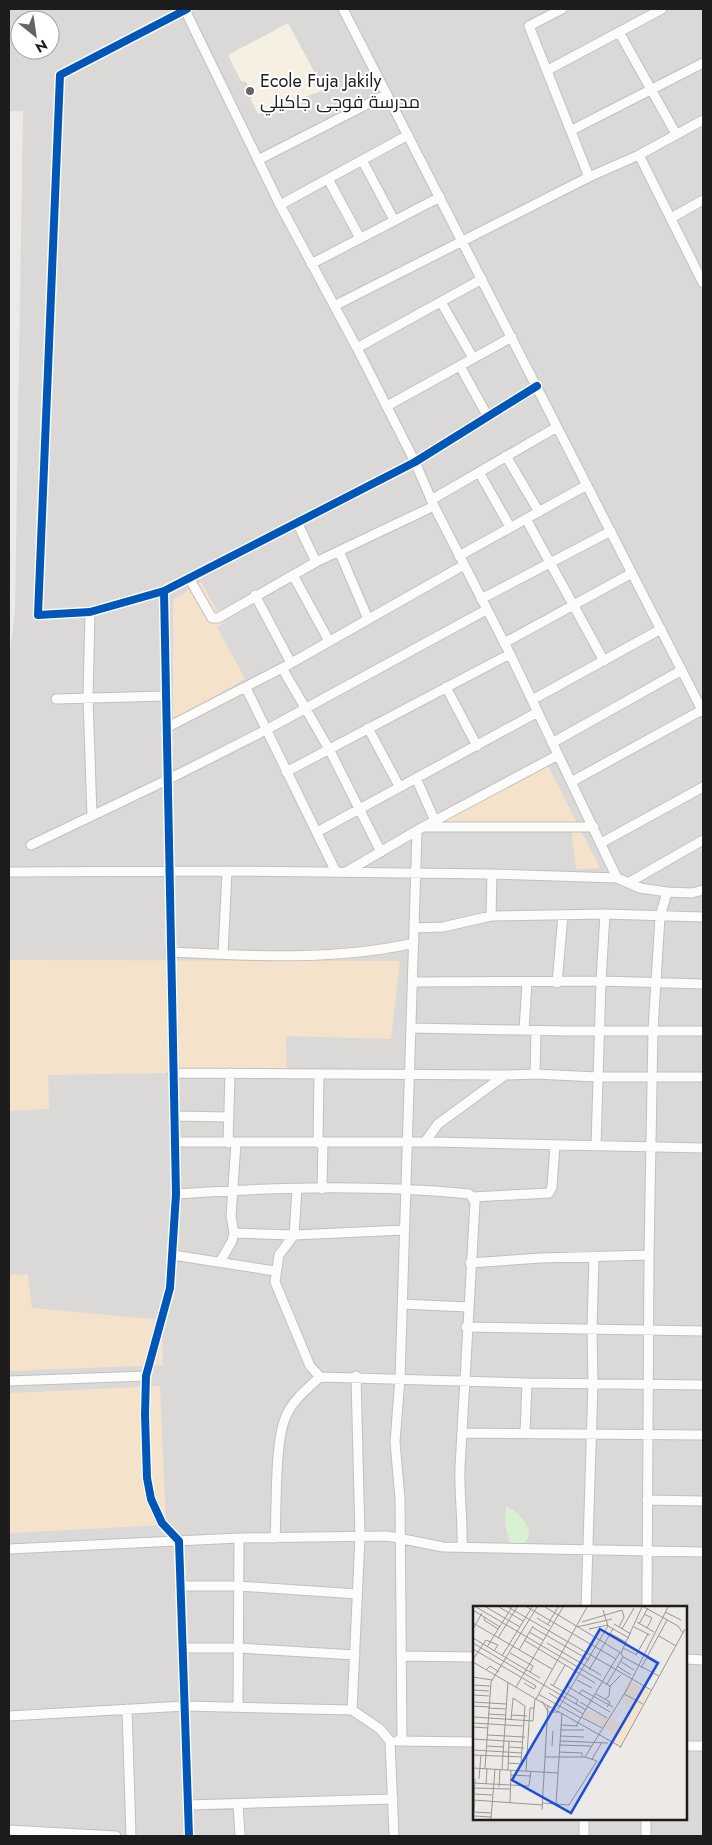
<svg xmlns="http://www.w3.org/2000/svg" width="712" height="1845" font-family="Jost,Cairo,sans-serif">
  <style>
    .residential { fill: #dbd9d8; fill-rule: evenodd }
    .education { fill: #f5f0e2 }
    .sand { fill: #f4e2cb }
    .park { fill: #d9f0d3 }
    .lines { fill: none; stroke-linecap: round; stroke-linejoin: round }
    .minor-casing { stroke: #c1c0be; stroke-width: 11 }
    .minor { stroke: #fcfcfb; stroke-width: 9 }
    .cycleway-casing { stroke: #fff; stroke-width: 11 }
    .cycleway { stroke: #0057b8; stroke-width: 8 }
    .poi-dot { fill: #656463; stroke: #fff; stroke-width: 2 }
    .labels { text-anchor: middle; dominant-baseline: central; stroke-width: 4; stroke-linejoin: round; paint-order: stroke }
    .poi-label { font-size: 18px; fill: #1d1d1d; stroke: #fff; text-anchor: start }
    .inset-road { fill: none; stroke: #999796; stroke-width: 1 }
    .view { fill: #1d4ed8; fill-opacity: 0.15; stroke: #1d4ed8; stroke-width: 2.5 }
    .inset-edge { fill: none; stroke: #1d1d1d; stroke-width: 2.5 }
  </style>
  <rect width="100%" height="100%" fill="#ece9e6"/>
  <!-- residential -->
  <path class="residential" d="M9,9H703V1836H9V660L15,613L23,111H9ZM20,20H50V50H20ZM474,1608H686V1819H474Z"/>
  <!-- education -->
  <path class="education" d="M288,23L324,90L258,114L251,100L252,93L246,82L241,81L228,55Z"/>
  <!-- sand -->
  <path class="sand" d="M201,582L224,623L217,627L245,679L173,721V600Z
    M547,764L600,868L576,869L571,826L433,825Z
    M9,960L400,961L391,1039L286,1036L287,1071L48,1075L49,1109L9,1111Z
    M9,1274L28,1275L32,1308L162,1320L163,1365L9,1371Z
    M160,1386L166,1525L9,1533V1393Z"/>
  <!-- park -->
  <path class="park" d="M506,1506C518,1512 539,1531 523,1544H513L509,1541L505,1522Z"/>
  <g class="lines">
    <!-- minor casing -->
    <g class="minor-casing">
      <path id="minor" d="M187,9L60,75L38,615L90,612L164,591L415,462L537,386
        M343,9L703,712
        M562,9L529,26L589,177
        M185,10L280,205L357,348L415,462L434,506L510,654L617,878
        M619,32L676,134
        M548,70L662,9
        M572,130L703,63
        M639,155L703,283
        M258,160L387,94
        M362,160L394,220
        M328,179L360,238
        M280,205L408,135
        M671,218L703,200
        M311,264L440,197
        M441,302L473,358
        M334,306L589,177L639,155L703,120
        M357,348L482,279
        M460,366L488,417
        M387,406L512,337
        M506,456L539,512
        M479,472L510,527
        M431,500L557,427
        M526,519L604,661
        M297,522L316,562
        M339,551L368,619
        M459,556L587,485
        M293,575L329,641
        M189,578L212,618H218L316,562L434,506
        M164,591L176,1194L170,1288L146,1376L145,1415L147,1478L151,1499L162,1523L179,1541L189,1836
        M255,595L291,663
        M481,599L611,531
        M90,612L88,698L92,816
        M504,643L632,573
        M282,668L329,749L381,852
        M446,687L477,746
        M246,688L336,872
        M56,699L166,696
        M532,700L661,629
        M166,728L286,666L464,565
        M368,728L399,786
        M552,743L682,670
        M286,772L510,654
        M416,778L435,821
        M571,782L702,710
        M424,827H594
        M317,832L538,712
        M601,843L703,787
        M31,845L167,780L266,730L486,610
        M9,872L227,871L492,874L617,878L640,888L667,892L692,893L703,890
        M346,872L423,827L558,755
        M628,883L703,840
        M491,916L492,874
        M414,928L443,927L491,916L605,914L703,917
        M170,952C249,956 336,961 414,943
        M223,954L227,871
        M413,982L601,981L703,984
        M557,983L563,915
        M412,1028L567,1031H703
        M524,1030L527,983
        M536,1031L535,1074L597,1077H703
        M173,1073L505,1075
        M174,1116L229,1117
        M175,1142H433L703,1148
        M425,1142L438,1124L505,1075L535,1074
        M228,1143L230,1073
        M236,1143L231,1216L234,1233L294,1235L404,1230
        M318,1143L319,1074
        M596,1146L601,981L605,914
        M297,1189L294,1235L279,1255L275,1282L310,1366L320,1377L527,1383L703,1385
        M322,1189L323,1143
        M176,1194C273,1187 372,1184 469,1194L472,1197L549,1193L552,1187L555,1145
        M173,1255L275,1271
        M220,1262L232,1241L234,1233
        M470,1263L541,1258L649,1255
        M402,1304L467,1307
        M466,1327L703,1331
        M9,1381L146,1376
        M525,1432L527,1383
        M462,1433L703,1435
        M647,1500L703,1501
        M275,1538C277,1507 274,1439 287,1414C294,1399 308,1388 320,1377
        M462,1547C463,1520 459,1494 460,1467L475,1203L472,1197
        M9,1549L239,1538L388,1536L443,1547L703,1552
        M180,1586H239L357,1594
        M586,1608L593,1383L592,1329L594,1256
        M647,1608L649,1255L653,1030L660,917L667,892
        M183,1648H239L355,1655
        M401,1656L474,1657
        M686,1659L703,1660
        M238,1707L239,1538
        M127,1709L131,1836
        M352,1710L360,1537L356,1376
        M9,1716L185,1706L352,1710L380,1729L390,1741L394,1836
        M397,1741L474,1742
        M402,1741L400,1499L395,1442L400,1378L417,831
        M686,1746H703
        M238,1804L240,1836
        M188,1805L393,1799
        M584,1819V1836
        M9,1830L116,1836
        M646,1836V1819"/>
    </g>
    <!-- minor -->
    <use href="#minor" class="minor"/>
    <!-- cycleway casing -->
    <g class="cycleway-casing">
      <path id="cycleway" d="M187,9L60,75L38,615L90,612L164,591L415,462L537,386
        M164,591L176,1194L170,1288L146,1376L145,1415L147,1478L151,1499L162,1523L179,1541L189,1836"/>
    </g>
    <!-- cycleway -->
    <use href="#cycleway" class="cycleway"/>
  </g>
  <!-- markers -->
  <circle class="poi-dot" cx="250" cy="91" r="5"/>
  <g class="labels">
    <!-- poi labels -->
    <g class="poi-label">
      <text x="260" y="81">Ecole Fuja Jakily<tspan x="260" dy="21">مدرسة فوجى جاكيلي</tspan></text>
    </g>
  </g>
  <!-- overview -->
  <g transform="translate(473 1606)">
    <rect width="214" height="214" fill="#ece9e6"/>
    <path d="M156,75L176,85L170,97L150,87ZM149,88L169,99L147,140L140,136L143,129L110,110L115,104L151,117L158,104L147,92Z" fill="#f4e2cb"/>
    <path class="inset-road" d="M3,1L137,80M13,1L47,21M26,1L50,15M35,1L178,84M54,1L143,53M72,1L148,47M171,1L205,20L210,27M0,4L27,21M130,4L135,20L156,32M192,6L208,14M171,8L179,12L174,22M12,11L11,14L25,23M64,12L77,20M109,16L149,4L151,11L146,21M164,16L181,26M0,17L79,63M75,18L85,1M141,18L158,28M166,18L175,2M59,21L116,54M104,21L139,13M161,21L177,29M0,23L9,7M116,23L135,19M149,23L161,2M56,26L70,34M138,28L153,36M186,30L203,40M0,32L67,72M25,32L44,1M51,34L122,77M0,37L113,104M74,37L128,69M14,41L39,1M150,42L164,49M0,43L63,80M46,44L60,20M37,47L60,60L57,66M163,49L175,28M29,50L59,1M150,51L186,70M173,51L184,58L179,67M1,52L13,34L25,39L21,45M147,55L161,64M0,56L63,93L114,1M144,60L158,69M168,62L194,14M13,64L17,60L26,66M116,64L140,23M0,71L19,74M104,74L119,82M51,77L61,83L63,80M77,78L105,94L103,98M134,78L150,51L148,47L169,1M0,79L17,80M80,80L92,59M137,80L148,69M43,81L90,1M0,84L16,85M76,87L110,108M65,88L108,112M106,88L109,84L140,101M123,88L137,96L134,101M151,88L170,98M0,89L16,90M63,93L148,141M132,93L136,90L137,80M69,95L75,106H87M0,96L33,98M107,96L134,112M82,99L94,80L137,106M0,100L16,101M15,102L33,103M85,103L135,20M15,108L33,109M38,109L54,110M1,111L60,115L61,102M108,111L129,122M38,114L40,92L52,100L48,158M0,117L50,120M88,119L105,120M103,120L147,46M0,121L15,122M87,124H111M14,129L52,131M87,130L111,131M0,133L49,136M87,135L135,137M86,139L118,140M13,140L31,141M79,140L80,125M36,141L51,142M147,142L212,23M0,144L49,147M86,146L109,147V151M0,149L49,151M112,151L153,85L195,1M119,153L129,136M35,157L50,158M0,162L85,167M12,162L18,76L64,1M29,163L35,76M35,164L36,135M53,165L57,102H61L62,93M38,169L57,170M6,173L8,149M0,177L56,180L58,165M13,178L14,162M26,181L27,163M0,182L37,183M0,188L19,189M0,194L70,199M1,194L2,173M37,197L38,164M70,197L96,199L124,155L112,151H72M83,198L89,107M69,204L75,99M1,206L19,207M1,210L18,211M0,213L2,194M18,213L22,163"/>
    <path class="view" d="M127,23L185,57L98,207L39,174Z"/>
    <rect width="214" height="214" class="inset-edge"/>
  </g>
  <!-- border -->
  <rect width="712" height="1845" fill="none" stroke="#1d1d1d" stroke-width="20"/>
  <!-- north arrow -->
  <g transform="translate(35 35) rotate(150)"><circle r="24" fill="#ffffff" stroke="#a5a5a5"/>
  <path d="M0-4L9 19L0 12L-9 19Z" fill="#656463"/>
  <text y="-8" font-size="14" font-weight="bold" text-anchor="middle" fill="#1d1d1d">N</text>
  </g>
</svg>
